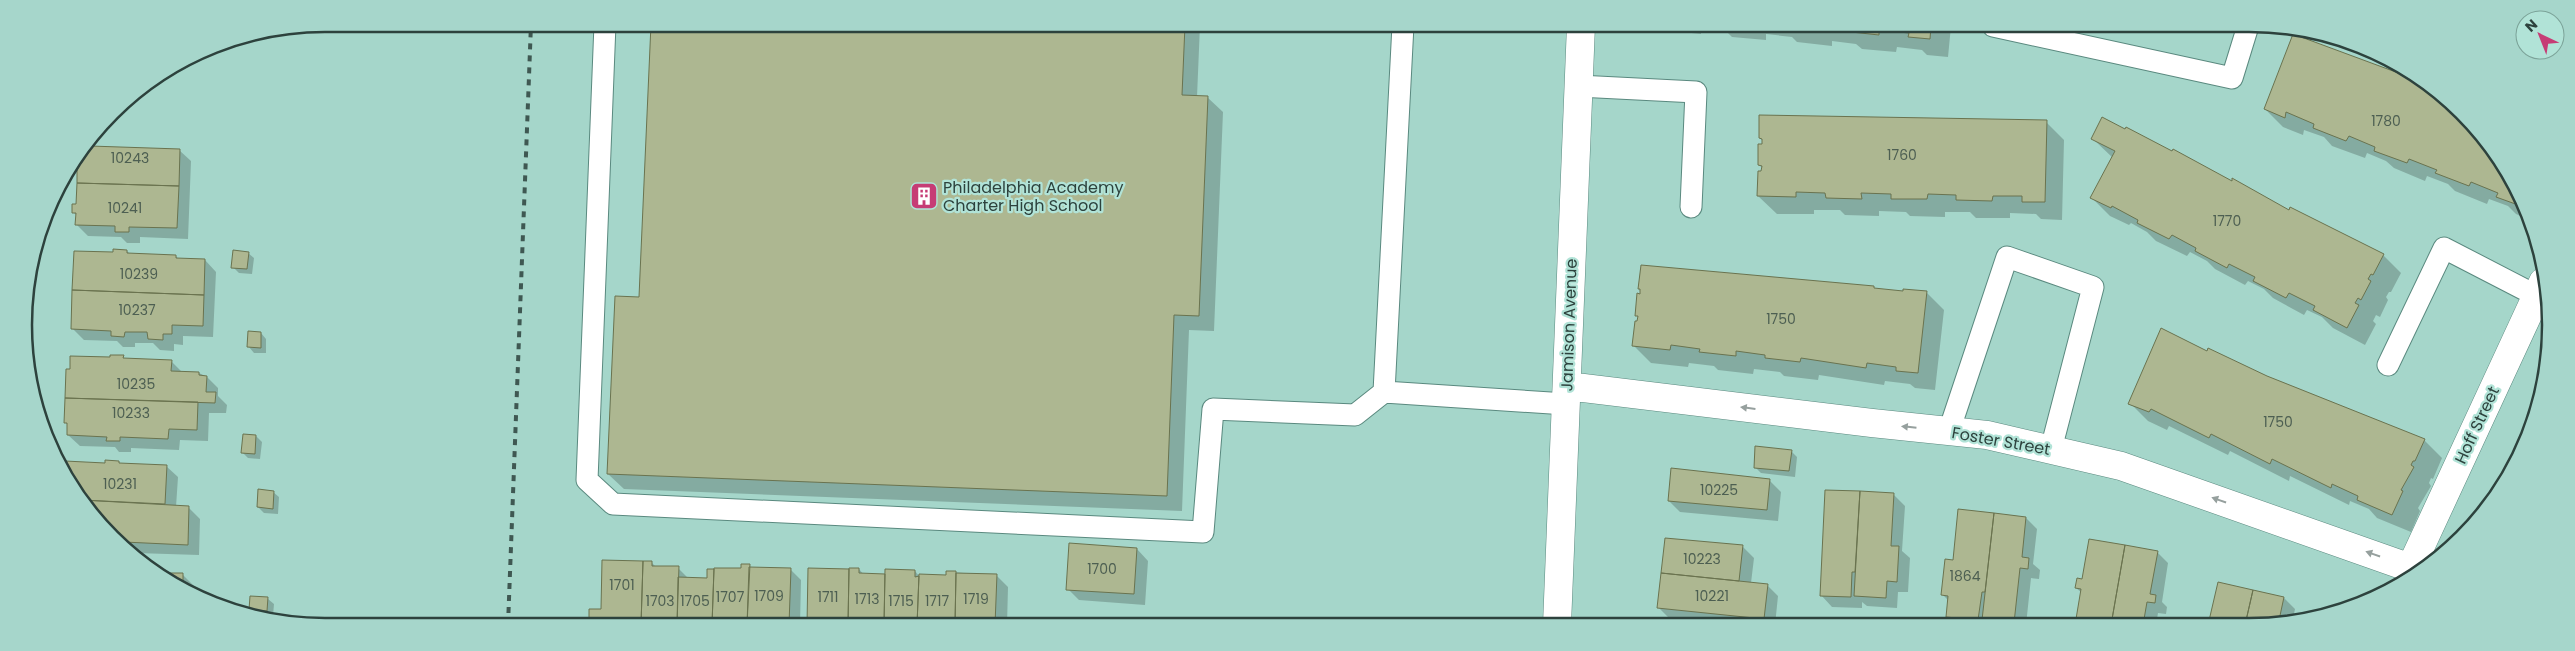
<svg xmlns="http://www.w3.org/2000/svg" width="2575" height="651" font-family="Poppins,sans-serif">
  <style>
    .shadow { fill: #0003 }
    .building { fill: #adb791; stroke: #6a734f }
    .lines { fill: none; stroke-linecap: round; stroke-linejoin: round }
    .service-casing { stroke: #5a897f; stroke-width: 23 }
    .minor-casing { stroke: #5a897f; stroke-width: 29 }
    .service { stroke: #fff; stroke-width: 21 }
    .minor { stroke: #fff; stroke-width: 28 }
    .rail { stroke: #3f5852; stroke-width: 4; stroke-dasharray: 6 6; stroke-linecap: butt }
    .oneway { fill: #96a09e }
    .labels { text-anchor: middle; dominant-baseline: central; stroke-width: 4.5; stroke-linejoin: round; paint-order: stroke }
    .number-label { font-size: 14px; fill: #4d5f52 }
    .poi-label { font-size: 16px; fill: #2d423d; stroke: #b1e3d7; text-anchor: start }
    .street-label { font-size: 16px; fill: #2d423d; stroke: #b1e3d7 }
    .rim { fill: none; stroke: #2d423d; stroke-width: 2.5 }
  </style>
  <rect width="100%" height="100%" fill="#a5d6ca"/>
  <!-- shadow -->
  <path class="shadow" d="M652,24L1200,25L1197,97H1207L1223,112L1214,331L1189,330L1182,511L624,489L608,474L641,298Z
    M1659,26H1951L1948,57L1927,55L1922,50L1897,47L1896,52L1862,49L1856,44L1832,41V46L1797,42L1792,37L1766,34V40L1732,37L1726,31L1701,28V34L1663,30Z
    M2423,84L2489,142L2527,219L2516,214L2508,206L2489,199L2487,204L2455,191L2448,184L2427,176L2425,181L2394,168L2386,161L2367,153L2365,158L2332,146L2324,137L2304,130L2303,135L2283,127L2265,109Z
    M2046,122L2064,140L2062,220L2041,219L2036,214L2010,213V218H1976L1970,212H1945V217L1910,216L1906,212L1879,211V216L1845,215L1840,210H1814V214H1777L1758,196L1763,168L1759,165L1763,141L1760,138Z
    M2092,138L2290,212L2383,255L2401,273L2391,292H2389L2386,297L2388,300L2380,317L2376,315L2373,321L2376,324L2365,345L2333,328L2322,317L2307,310L2304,315L2273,298L2264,289L2248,281L2245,285L2215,269L2207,261L2190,252L2187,256L2156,241L2147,232L2131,223L2129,225L2110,216L2092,198L2113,158Z
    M179,150L191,161L188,239L140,237V243H127L121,237L88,236L77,225V216L73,212L77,206L79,170L75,166Z
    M127,251L130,254L176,256L179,260H205L216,272L213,337L183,336V345L174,344V351L160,350L153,343H135V347H123L117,341L84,340L72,328L114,254Z
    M248,253L254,258L252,274L239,273L233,267Z
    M1873,287L1876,290L1904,292H1926L1944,310L1935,390L1915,388L1910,384L1885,381L1884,385L1819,375L1818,380L1784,376L1780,372L1754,369L1753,374L1718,370L1714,366L1689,363L1688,367L1651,363L1633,345L1639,318L1636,315L1641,295L1639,288Z
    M261,333L266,339V353H254L249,347Z
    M2207,353L2424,440L2442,458L2433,479L2431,478L2429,483L2431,486L2418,508L2420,511L2411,532L2377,518L2369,509L2350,501L2349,505L2290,476L2289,481L2230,451L2228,455L2169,426L2167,430L2148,421L2130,403Z
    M123,357L126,360L171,361L183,373H199L207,377L218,388V396L227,405L226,413H209L208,441L180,440L179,450L131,448V452H119L115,447L80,446L68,435L69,426L65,422L111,359Z
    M256,436L262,442L260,459L248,458L242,452Z
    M1791,451L1797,457L1795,477L1761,473L1755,467Z
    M119,462L121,465L166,466L178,477L176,507H188L200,519L199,555L136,553L86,509L66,469Z
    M1770,481L1781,492L1778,521L1680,512L1669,501Z
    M1826,491L1893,494L1905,506L1902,551L1910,558L1908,592H1898L1897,608L1867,606L1862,602V608L1832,607L1821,595Z
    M273,492L279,497L278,514L264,513L258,507Z
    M1960,511L2026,518L2037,529L2033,564L2040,570L2039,579L2031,578L2026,625H1955L1947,617L1949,601L1942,594L1954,561Z
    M1666,539L1743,547L1754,558L1751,583L1767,585L1778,596L1775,625H1725L1670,619L1659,608Z
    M1137,549L1148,561L1145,605L1079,600L1068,589Z
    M2157,552L2168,563L2162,602L2167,607L2166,614L2158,613L2156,625H2076L2082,593L2076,588L2083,580Z
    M652,563L656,567L678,568L689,579H708L742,570L749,565L751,568L790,569L801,580L800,625H590Z
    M859,569L864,575H887L915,571L919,576H947V572L996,575L1008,587L1007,625H808Z
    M157,571H162L165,575H183L194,586V593L175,587Z
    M2284,598L2295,609L2292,624L2209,625Z
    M268,599L274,604L273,616L259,615L251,609Z"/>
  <!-- building -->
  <path class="building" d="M651,24L1185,25L1182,95L1208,96L1199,316L1174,315L1167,496L607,474L615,296L639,297Z
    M1787,26H1814V29Z
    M1835,26H1931L1930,39L1908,37L1909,33L1879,30V35L1842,31L1843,26Z
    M2293,34L2420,81L2489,142L2521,206L2496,197L2498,193L2471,182L2469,186L2435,173L2437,170L2409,159L2407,163L2374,151L2375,147L2349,136L2346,141L2313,128L2314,124L2286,112L2285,118L2264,109Z
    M1759,115L2047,120L2045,202H2022V196H1993L1992,201L1956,200V195L1928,194L1927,199H1891V194L1861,193L1862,199L1826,198L1825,193L1796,192V197L1757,196L1758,171H1761L1762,166L1758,165V144H1762V139L1759,138Z
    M2102,117L2125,129L2126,127L2172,151L2173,149L2232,181V178L2289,210L2290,207L2384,254L2373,275L2371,274L2368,279L2371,281L2361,300L2358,298L2355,303L2359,305L2347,328L2313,310L2315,306L2289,293L2286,298L2253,281L2255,277L2229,264L2227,268L2195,251L2196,248L2172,235L2169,239L2137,223L2138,220L2112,206L2111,208L2090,198L2115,151L2091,139Z
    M90,146L180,149L179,186L77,183V167H74Z
    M77,183L179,186L177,228L129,227V232H115V226L75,225L76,213H72V204H76Z
    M113,249L127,250V253L176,255V258L205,259L204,295L72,290L74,251L113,252Z
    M233,250L249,252L247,269L231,268Z
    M1641,265L1874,286V288L1903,291V289L1927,291L1918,373L1896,371V367L1867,363L1866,368L1801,358L1800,362L1765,358V355L1736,351V356L1699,352L1700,349L1671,345L1670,350L1632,346L1635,321H1637L1638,316H1635L1637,293L1640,294V289H1638Z
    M72,290L204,295L203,326L172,325V334H163V340L148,339L147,332H125L124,337L111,336V331L71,329Z
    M2161,328L2207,351L2208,348L2267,376L2425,439L2415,461H2413L2411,465L2414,467L2401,490L2403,491L2392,515L2357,500L2358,496L2332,484L2331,488L2272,459L2270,464L2211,434L2209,438L2151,409L2149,412L2128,404Z
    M248,331L261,332V348L247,347Z
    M110,355H124L123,358L172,360L171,371L199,372V375L207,376L206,392H216L215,403L65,398L66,369H70V356L110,357Z
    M65,398L198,402L197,430L169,429L168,439L120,437V441H106L107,437L67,435V423H64Z
    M243,434L256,435L255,454L241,453Z
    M1755,446L1792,450L1789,471L1754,468Z
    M105,460L119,461V463L167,465L165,504L82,500L65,467V461L105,463Z
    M1671,468L1770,479L1767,510L1668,501Z
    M258,489L274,491L273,509L257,507Z
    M1825,490L1860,491L1855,572H1852L1851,597L1820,596Z
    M1860,491L1894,493L1891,546H1899L1897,582L1887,581L1886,598L1854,596Z
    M82,500L189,506L188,545L124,542L86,509Z
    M1958,509L1994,513L1985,592H1982L1978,620L1946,617L1948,596L1941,595L1945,559L1953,560Z
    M1994,513L2026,517L2022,557L2029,558L2028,569L2020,568L2014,623L1982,620Z
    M1665,538L1743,545L1739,581L1661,573Z
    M2089,539L2125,545L2111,625H2075L2081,589L2075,588L2077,578L2082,579Z
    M1069,543L1137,548L1134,594L1066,590Z
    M2125,545L2158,551L2150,594L2156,595L2155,603L2147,602L2143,625H2111Z
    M602,560L643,561L641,625H589V609H601Z
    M643,561H652V566H679L677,625H641Z
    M741,564H750L747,625H712L714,568H741Z
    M749,567L791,568L789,625H747Z
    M808,568L849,569L848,625H807Z
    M849,568H859V573L885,574L884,625H848Z
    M707,569H714L712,625H677L678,577L707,578Z
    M885,569L915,570V577L919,576L917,625H884Z
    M155,570H162L163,573H183V590L175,587Z
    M946,571H956L955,625H917L919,574L946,575Z
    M956,573L997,574L995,625H955Z
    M1661,573L1768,584L1764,619L1657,608Z
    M2218,582L2253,590L2245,625H2208Z
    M2253,590L2284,597L2278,625H2245Z
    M250,596L268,597L267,611L249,610Z"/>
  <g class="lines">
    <!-- service casing -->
    <g class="service-casing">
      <path id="service" d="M605,24L587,480L613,504L1203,532L1213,409L1355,415L1384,392L1566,404
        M1993,26L2232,78L2248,26
        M1578,86L1696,92L1691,207
        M2388,365L2444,248L2537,296
        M1384,392L1403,25
        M1949,431L2007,257L2093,287L2051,449"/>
    </g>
    <!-- minor casing -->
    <g class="minor-casing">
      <path id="minor" d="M1567,386L1872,423L1987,435L2121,466L2419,571
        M2411,567L2543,282
        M1557,625L1581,25"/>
    </g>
    <!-- service -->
    <use href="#service" class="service"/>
    <!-- minor -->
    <use href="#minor" class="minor"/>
    <!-- rail -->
    <path class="rail" d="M508,625L531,24"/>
  </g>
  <!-- one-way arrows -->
  <defs><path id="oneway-solid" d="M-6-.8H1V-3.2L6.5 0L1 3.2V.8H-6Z" transform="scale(1.25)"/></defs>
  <g class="oneway">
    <use href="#oneway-solid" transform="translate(1748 408) rotate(-173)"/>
    <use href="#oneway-solid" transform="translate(1909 427) rotate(-174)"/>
    <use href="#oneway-solid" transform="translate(2219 500) rotate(-161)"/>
    <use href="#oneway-solid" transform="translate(2373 554) rotate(-161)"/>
  </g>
  <!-- icons -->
  <defs>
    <g id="building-square" transform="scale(1.4375)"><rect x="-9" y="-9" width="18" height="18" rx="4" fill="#c63c75" stroke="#b1e3d7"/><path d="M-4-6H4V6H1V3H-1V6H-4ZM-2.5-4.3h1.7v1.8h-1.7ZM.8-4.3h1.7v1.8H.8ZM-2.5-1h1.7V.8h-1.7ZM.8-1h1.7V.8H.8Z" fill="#fff"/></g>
  </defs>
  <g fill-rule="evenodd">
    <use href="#building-square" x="924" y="196"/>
  </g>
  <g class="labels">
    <!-- number labels -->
    <g class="number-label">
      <text x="2386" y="121">1780</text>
      <text x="1902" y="155">1760</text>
      <text x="130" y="158">10243</text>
      <text x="125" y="208">10241</text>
      <text x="2227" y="221">1770</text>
      <text x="139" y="274">10239</text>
      <text x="137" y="310">10237</text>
      <text x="1781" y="319">1750</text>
      <text x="136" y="384">10235</text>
      <text x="131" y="413">10233</text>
      <text x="2278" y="422">1750</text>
      <text x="120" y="484">10231</text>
      <text x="1719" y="490">10225</text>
      <text x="1702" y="559">10223</text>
      <text x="1102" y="569">1700</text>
      <text x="1965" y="576">1864</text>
      <text x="622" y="585">1701</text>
      <text x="769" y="596">1709</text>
      <text x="1712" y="596">10221</text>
      <text x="730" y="597">1707</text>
      <text x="828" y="597">1711</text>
      <text x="867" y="599">1713</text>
      <text x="976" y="599">1719</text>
      <text x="660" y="601">1703</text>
      <text x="695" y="601">1705</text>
      <text x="901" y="601">1715</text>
      <text x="937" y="601">1717</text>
    </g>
    <!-- poi labels -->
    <g class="poi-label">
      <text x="943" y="187">Philadelphia Academy<tspan x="943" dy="18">Charter High School</tspan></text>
    </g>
    <!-- street labels -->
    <g class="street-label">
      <text transform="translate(1569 325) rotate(-88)">Jamison Avenue</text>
      <text transform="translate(2477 425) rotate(-65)">Hoff Street</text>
      <text transform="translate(2001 441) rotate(10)">Foster Street</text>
    </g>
  </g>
  <!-- crop -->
  <path d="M0 0H2575V651H0ZM325 32H2249A293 293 0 0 1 2542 325V325A293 293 0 0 1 2249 618H325A293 293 0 0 1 32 325V325A293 293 0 0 1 325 32Z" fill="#a6d6cb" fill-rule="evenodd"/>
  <path class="rim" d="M325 32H2249A293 293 0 0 1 2542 325V325A293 293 0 0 1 2249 618H325A293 293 0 0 1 32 325V325A293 293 0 0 1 325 32Z"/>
  <!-- north arrow -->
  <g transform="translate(2540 35) rotate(317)"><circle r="24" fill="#b1e3d7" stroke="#7ca399"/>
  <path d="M0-4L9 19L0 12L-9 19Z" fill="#c63c75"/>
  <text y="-8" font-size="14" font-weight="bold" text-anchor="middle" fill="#2d423d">N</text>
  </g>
</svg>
